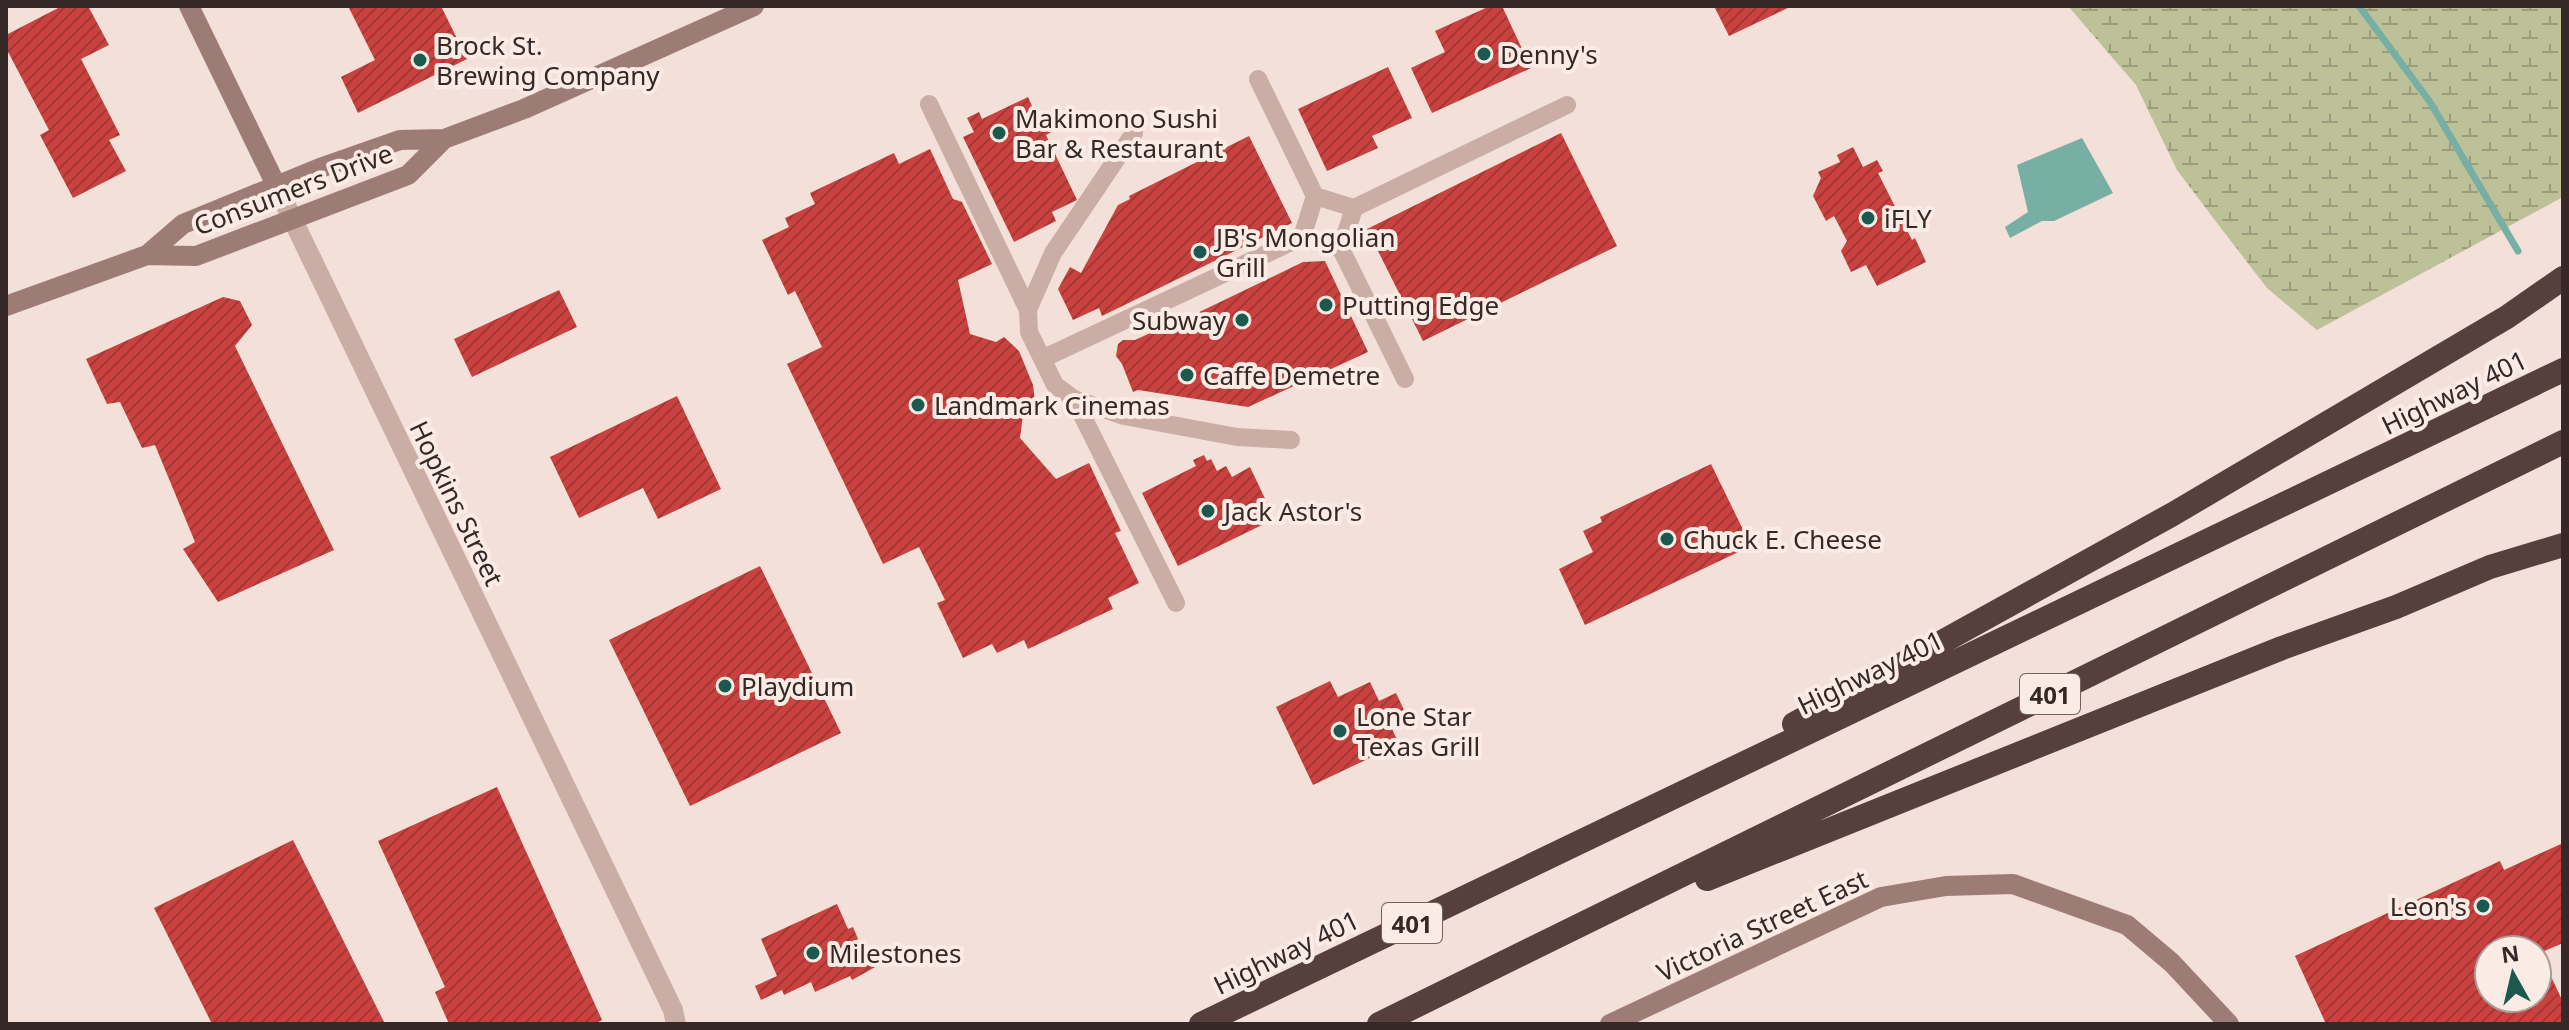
<svg xmlns="http://www.w3.org/2000/svg" width="2569" height="1030" font-family="'Noto Sans',sans-serif">
  <style>
    .wetland { fill: url(#wetland-marsh) }
    .water { fill: #77afa5 }
    .lines { fill: none; stroke-linecap: round; stroke-linejoin: round }
    .stream { stroke: #77afa5; stroke-width: 7 }
    .building { fill: url(#building-hatch); fill-rule: evenodd }
    .pedestrian { stroke: #caada4; stroke-width: 18 }
    .minor { stroke: #caada4; stroke-width: 20 }
    .secondary { stroke: #9e7c76; stroke-width: 20 }
    .motorway { stroke: #573f3d; stroke-width: 24 }
    .poi-dot { fill: #1b584e; stroke: #faece5; stroke-width: 3 }
    .labels { text-anchor: middle; dominant-baseline: central; stroke-width: 8; stroke-linejoin: round; paint-order: stroke }
    .shield { fill: #faece5; stroke: #70635f; stroke-width: 2 }
    .shield-label { font-size: 24px; font-weight: bold; fill: #352826 }
    .poi-label { font-size: 26px; fill: #352826; stroke: #faece5; text-anchor: start }
    .street-label { font-size: 26px; fill: #352826; stroke: #faece5 }
  </style>
  <defs>
    <pattern id="wetland-marsh" width="20" height="14" patternUnits="userSpaceOnUse" patternTransform="scale(2)"><rect width="20" height="14" fill="#bcc198"/><path d="M1 5h8M5 5V1M11 12h8M15 12V8" fill="none" stroke="#9a9d7c"/></pattern>
    <pattern id="building-hatch" width="6" height="6" patternUnits="userSpaceOnUse" patternTransform="scale(2)"><rect width="6" height="6" fill="#c9423f"/><path d="M-1 1l2-2M0 6l6-6M5 7l2-2" fill="none" stroke="#a43735"/></pattern>
  </defs>
  <rect width="100%" height="100%" fill="#f2e0d9"/>
  <!-- wetland -->
  <path class="wetland" d="M2068,6H2563V197L2317,330L2267,288L2214,219L2177,170L2136,85Z"/>
  <!-- water -->
  <path class="water" d="M2082,138L2113,193L2054,221H2042L2010,238L2005,227L2028,212L2017,165Z"/>
  <g class="lines">
    <!-- stream -->
    <path class="stream" d="M2359,6L2430,102L2518,251"/>
  </g>
  <!-- building -->
  <path class="building" d="M62,6H88L109,45L81,59L120,135L109,140L126,171L73,198L40,135L49,130L6,48V35Z
    M353,6H441L467,59L358,113L341,77L375,60L349,8Z
    M1490,6H1502L1531,68L1432,113L1411,68L1445,52L1435,31Z
    M1714,6H1792L1729,36Z
    M1388,67L1412,118L1372,136L1378,148L1327,171L1298,109Z
    M1028,97L1041,126L1051,121L1055,130L1046,135L1077,200L1052,212L1056,221L1014,242L963,137L974,132L967,118L979,112L982,119Z
    M1561,133L1617,246L1423,341L1367,229Z
    M1249,136L1292,223L1102,316L1099,308L1073,320L1058,289L1070,267L1081,273L1118,205L1130,199L1129,196Z
    M1853,147L1863,167L1877,160L1883,171L1878,173L1912,240L1915,238L1926,262L1877,286L1866,265L1851,272L1841,251L1847,241L1834,216L1826,221L1813,196L1821,178L1818,172L1840,162L1837,155Z
    M930,149L953,199L962,202L992,264L958,280L970,334L996,342L1004,337L1019,351L1033,385L1035,402L1024,408L1020,438L1056,479L1089,463L1121,531L1115,533L1139,583L1108,598L1113,609L1028,649L1024,640L997,653L992,644L963,658L937,603L945,600L919,547L883,564L787,364L822,347L795,291L788,295L762,240L789,227L785,218L815,204L810,193L894,153L899,164Z
    M1325,261L1368,352L1248,407L1138,390L1133,392L1122,364L1116,356L1118,344L1123,340H1135L1159,329L1160,331L1303,262Z
    M559,290L577,327L472,377L454,339Z
    M223,297L240,301L252,325L235,346L334,550L218,602L183,549L195,542L155,445L142,448L120,402L107,404L86,359Z
    M677,396L721,489L658,519L643,488L579,518L550,457Z
    M1204,455L1207,461L1211,459L1217,471L1226,466L1232,477L1250,467L1270,509L1259,514L1264,524L1178,566L1142,493L1196,466L1193,460Z
    M1711,464L1751,546L1585,625L1559,569L1593,552L1583,531L1602,522L1600,517Z
    M760,566L841,733L690,806L609,640Z
    M1330,681L1338,697L1370,682L1379,701L1396,693L1404,710L1387,718L1399,744L1313,785L1276,707Z
    M497,787L602,1020L594,1024H449L435,992L445,987L378,841Z
    M293,840L385,1024H212L154,908Z
    M2563,843V943L2540,953L2563,1002V1024H2326L2295,956L2500,861L2504,870ZM2489,950H2537V998H2489Z
    M837,904L848,929L853,927L858,939L854,942L863,961L876,950L879,955L877,966L852,980L850,976L815,992L811,982L784,995L782,990L761,1000L755,986L777,976L761,939Z"/>
  <g class="lines">
    <!-- pedestrian -->
    <path class="pedestrian" d="M1258,79L1315,196
      M929,104L1028,310
      M1134,133L1053,253L1028,310L1029,332L1055,385L1074,399L1124,416L1237,437L1291,440
      M1354,208L1567,105
      M1341,249L1302,237L1315,196L1354,208L1341,249L1405,379
      M1042,359L1302,237
      M1074,399L1176,603"/>
    <!-- minor -->
    <path class="minor" d="M277,187L673,1010L676,1024"/>
    <!-- secondary -->
    <path class="secondary" d="M189,6L277,187
      M147,255L196,256L408,175L444,139
      M6,306L147,255L183,224L320,168L400,140L444,139L524,109L754,6
      M1610,1024L1881,897L1946,886L2013,884L2127,925L2172,963L2229,1024"/>
    <!-- motorway -->
    <path class="motorway" d="M1794,724L2173,514L2507,317L2563,278
      M1707,879L2282,648L2396,607L2490,567L2563,545
      M1201,1024L2563,370
      M1379,1024L2563,442"/>
  </g>
  <!-- markers -->
  <g class="poi-dot">
    <circle cx="1484" cy="54" r="8"/>
    <circle cx="420" cy="60" r="8"/>
    <circle cx="999" cy="133" r="8"/>
    <circle cx="1868" cy="218" r="8"/>
    <circle cx="1200" cy="252" r="8"/>
    <circle cx="1326" cy="305" r="8"/>
    <circle cx="1242" cy="320" r="8"/>
    <circle cx="1187" cy="375" r="8"/>
    <circle cx="918" cy="405" r="8"/>
    <circle cx="1208" cy="511" r="8"/>
    <circle cx="1667" cy="539" r="8"/>
    <circle cx="725" cy="686" r="8"/>
    <circle cx="1340" cy="731" r="8"/>
    <circle cx="2483" cy="906" r="8"/>
    <circle cx="813" cy="953" r="8"/>
  </g>
  <g class="labels">
    <!-- shield labels -->
    <g class="shield">
      <rect x="2020" y="674" width="60" height="40" rx="6"/>
      <rect x="1382" y="903" width="60" height="40" rx="6"/>
    </g>
    <g class="shield-label">
      <text x="2050" y="694">401</text>
      <text x="1412" y="923">401</text>
    </g>
    <!-- poi labels -->
    <g class="poi-label">
      <text x="436" y="45">Brock St.<tspan x="436" dy="30">Brewing Company</tspan></text>
      <text x="1500" y="54">Denny's</text>
      <text x="1015" y="118">Makimono Sushi<tspan x="1015" dy="30">Bar &amp; Restaurant</tspan></text>
      <text x="1884" y="218">iFLY</text>
      <text x="1216" y="237">JB's Mongolian<tspan x="1216" dy="30">Grill</tspan></text>
      <text x="1342" y="305">Putting Edge</text>
      <text x="1226" y="320" text-anchor="end">Subway</text>
      <text x="1203" y="375">Caffe Demetre</text>
      <text x="934" y="405">Landmark Cinemas</text>
      <text x="1224" y="511">Jack Astor's</text>
      <text x="1683" y="539">Chuck E. Cheese</text>
      <text x="741" y="686">Playdium</text>
      <text x="1356" y="716">Lone Star<tspan x="1356" dy="30">Texas Grill</tspan></text>
      <text x="2467" y="906" text-anchor="end">Leon's</text>
      <text x="829" y="953">Milestones</text>
    </g>
    <!-- street labels -->
    <g class="street-label">
      <text transform="translate(293 189) rotate(-21)">Consumers Drive</text>
      <text transform="translate(2454 392) rotate(-26)">Highway 401</text>
      <text transform="translate(457 503) rotate(64)">Hopkins Street</text>
      <text transform="translate(1870 672) rotate(-26)">Highway 401</text>
      <text transform="translate(1762 925) rotate(-25)">Victoria Street East</text>
      <text transform="translate(1286 952) rotate(-26)">Highway 401</text>
    </g>
  </g>
  <!-- border -->
  <rect width="2569" height="1030" fill="none" stroke="#352826" stroke-width="16"/>
  <!-- north arrow -->
  <g transform="translate(2513 974) rotate(352)"><circle r="38" fill="#faece5" stroke="#ab9e99" stroke-width="2"/>
  <path d="M0-6L14 30L0 20L-14 30Z" fill="#1b584e"/>
  <text y="-12" font-size="22" font-weight="bold" text-anchor="middle" fill="#352826">N</text>
  </g>
</svg>
